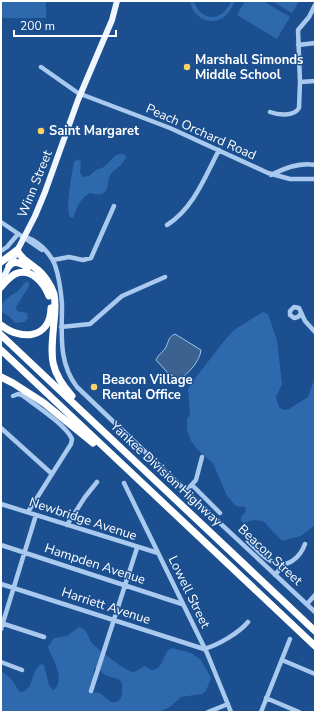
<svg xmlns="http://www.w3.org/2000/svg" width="316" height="713" font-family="'Nunito Sans',sans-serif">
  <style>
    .green { fill: #2e69ad; fill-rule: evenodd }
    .water { fill: #3c6290; stroke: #9cc4f0 }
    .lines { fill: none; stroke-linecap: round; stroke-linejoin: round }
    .minor { stroke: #a9c9ee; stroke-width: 4.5 }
    .major { stroke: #f0f6ff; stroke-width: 6 }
    .highway { stroke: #fff; stroke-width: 7 }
    .poi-dot { fill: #ffd166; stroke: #1b4f8f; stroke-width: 1.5 }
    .labels { text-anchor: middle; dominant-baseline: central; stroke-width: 3; stroke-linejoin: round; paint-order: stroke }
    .poi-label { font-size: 13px; font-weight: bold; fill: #fff; stroke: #1b4f8f; text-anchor: start }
    .street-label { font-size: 13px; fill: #fff; stroke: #1b4f8f }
  </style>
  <rect width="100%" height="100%" fill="#1b4f8f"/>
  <!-- green -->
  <path class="green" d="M1,1H46V18H1Z
    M190,1H194C197,14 212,23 224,12C227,9 229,5 231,1H235C232,7 229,13 224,17C210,27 192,17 190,1Z
    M245,1H263L290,17L277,39L237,15Z
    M272,1H299L292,13Z
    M121,154L126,155C125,165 116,167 111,174C106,180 110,187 105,192C101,196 95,194 90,193C81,198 77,206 74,216L72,218L70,217C65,209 72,173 74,162L78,159L81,161L80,173L83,177L89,176L96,170L104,167L116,155Z
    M27,281L29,283V286L16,307L17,311L27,313L28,318L24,322L15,323L10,317L2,312L1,306C5,298 11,296 18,291C22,288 23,283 27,281Z
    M263,312L268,314L277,340L282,384L276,397L279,407L283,410L289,409L308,397L315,377V525L301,536L282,541L263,521L253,520L244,523L241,521V517L246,511L245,507L236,506L227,496L213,463L197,449L191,441L187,430V419L190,414L188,389L190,385L224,341L234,330Z
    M79,627C88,629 87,637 92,643C96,648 127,672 133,672C137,671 141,668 144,666L151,670C166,669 161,652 172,648L191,653L201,660L211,678L206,691L202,694L181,697L170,707L159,712H1V673L3,672L12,680L19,691L22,692C36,687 29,672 41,664L44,665L49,685L53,690L55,689C65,676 52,659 48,647L54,638L67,636ZM98,667C100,670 102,673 104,674C114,681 124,674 122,691C122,696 121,699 117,702H111L100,693L90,692L89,690L93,680L94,669Z"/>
  <!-- water -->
  <path class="water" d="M175,334L201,350C200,361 188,374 179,380L168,373L156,360C158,354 164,352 166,347C169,341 168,337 175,334Z"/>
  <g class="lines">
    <!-- minor -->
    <path class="minor" d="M298,45L315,43
      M41,67L78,93L170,128L268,173L290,179H315
      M300,82L315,81
      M270,112C278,115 294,117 299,108L300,82L298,30L309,17L315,5
      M271,175C285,168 300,162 315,165
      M1,222L42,250
      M167,225C193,209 205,177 219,150
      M24,237C37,239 50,253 55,265C59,277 61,291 62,304C62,334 58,362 77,387L206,510L315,612
      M1,251L7,247L18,234
      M53,260L69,257L83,260L91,258L114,206
      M301,313L298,317L294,318L290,315V311L294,307L299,308L305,321L315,332
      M61,327L90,324L122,296L165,277
      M13,396L18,394L22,395C35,405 66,425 72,439L71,444L28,512
      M1,428L52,474
      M124,483L207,653L231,712
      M192,485L220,513
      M186,491L196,480L202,457
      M1,504L158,553
      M67,525L85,497L97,482
      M248,541C256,548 263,558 273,562C287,569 300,558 305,544
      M1,545L182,604
      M275,575L279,570L281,564
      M1,584L204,649
      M307,604L315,595
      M1,623L44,637
      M1,629L36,515
      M204,649C218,645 239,633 248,622
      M282,660L315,674
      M1,662L22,670
      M91,691L137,548
      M266,698L299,712
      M208,712L228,704
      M261,712L290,639"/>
    <!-- major -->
    <path class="major" d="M1,282L35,216L45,192L78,100L112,20L117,1"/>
    <!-- highway -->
    <path class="highway" d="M1,262L17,250C21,259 27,261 34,267C43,273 51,284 54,294C56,304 55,313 54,322C51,356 48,369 72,396
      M9,266C15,259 21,264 28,267
      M1,287C5,282 10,277 15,274C31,267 44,283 49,296
      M1,325C21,341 50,339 51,308
      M1,335L315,631
      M1,350L315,646
      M1,377L13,383L44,403L93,443"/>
  </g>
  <!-- markers -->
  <g class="poi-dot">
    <circle cx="187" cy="67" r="4"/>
    <circle cx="41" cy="131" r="4"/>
    <circle cx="94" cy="387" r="4"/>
  </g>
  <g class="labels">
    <!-- poi labels -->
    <g class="poi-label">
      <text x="195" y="60">Marshall Simonds<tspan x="195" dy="15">Middle School</tspan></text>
      <text x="49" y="131">Saint Margaret</text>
      <text x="102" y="380">Beacon Village<tspan x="102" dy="15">Rental Office</tspan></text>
    </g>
    <!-- street labels -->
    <g class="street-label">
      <text transform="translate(201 132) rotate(24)">Peach Orchard Road</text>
      <text transform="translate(35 184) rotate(-68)">Winn Street</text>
      <text transform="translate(166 474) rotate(43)">Yankee Division Highway</text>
      <text transform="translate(83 519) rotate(18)">Newbridge Avenue</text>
      <text transform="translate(270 555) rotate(43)">Beacon Street</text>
      <text transform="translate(95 564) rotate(18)">Hampden Avenue</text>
      <text transform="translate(189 592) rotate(64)">Lowell Street</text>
      <text transform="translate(106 606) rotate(18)">Harriett Avenue</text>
    </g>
  </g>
  <!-- border -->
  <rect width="316" height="713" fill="none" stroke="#ffffff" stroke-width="4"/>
  <!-- scale -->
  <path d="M14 30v6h102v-6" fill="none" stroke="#ffffff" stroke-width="2"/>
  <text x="20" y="30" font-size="12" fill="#ffffff" stroke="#1b4f8f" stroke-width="3" paint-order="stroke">200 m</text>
</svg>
